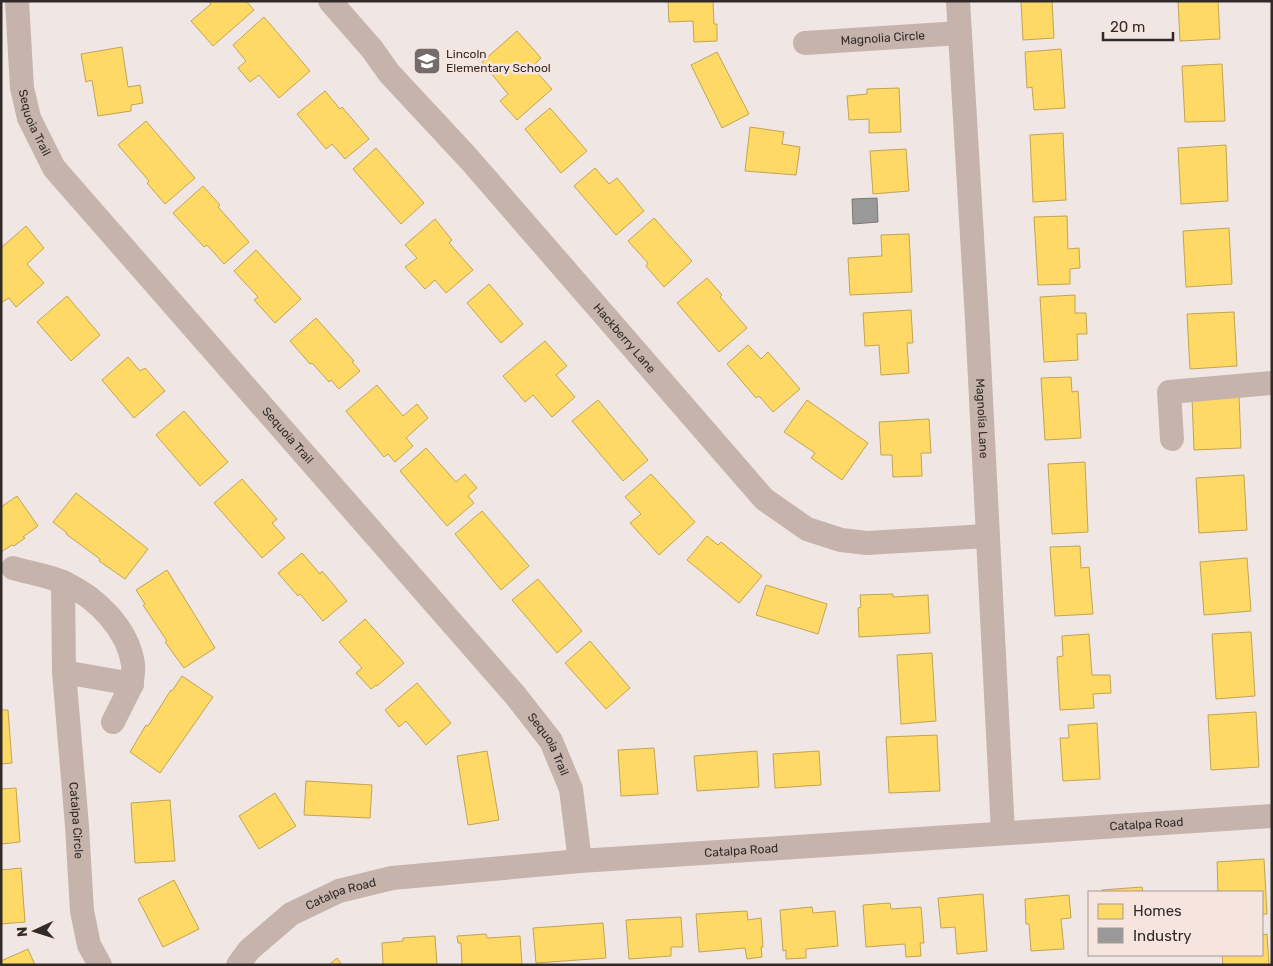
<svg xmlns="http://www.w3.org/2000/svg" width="1273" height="966" font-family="Rubik,sans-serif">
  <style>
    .homes { fill: #ffd966; stroke: #c1a453 }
    .industry { fill: #999; stroke: #7a7877 }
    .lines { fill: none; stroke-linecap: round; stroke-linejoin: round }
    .minor { stroke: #c6b3ac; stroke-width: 24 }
    .labels { text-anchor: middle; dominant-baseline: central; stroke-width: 5; stroke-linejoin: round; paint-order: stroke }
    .street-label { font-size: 12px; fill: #312a28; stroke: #f6e5de }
    .poi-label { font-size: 12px; fill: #312a28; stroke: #f6e5de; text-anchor: start }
  </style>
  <rect width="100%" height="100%" fill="#f0e7e4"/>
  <!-- homes -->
  <path class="homes" d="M208,1H246L254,10L213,46L191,21L211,4Z
    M668,1H713L714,24H717V41L694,42L693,21L669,22Z
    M1021,1H1052L1054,38L1023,40Z
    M1178,1H1218L1220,39L1180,41Z
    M264,17L310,71L279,98L259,75L250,82L238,68L246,61L233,45Z
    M517,31L541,58L532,67L552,89L517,120L500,101L508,94L482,62Z
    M122,47L128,87L140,85L143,103L131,105V111L98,116L92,80L86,82L81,54Z
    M1061,49L1065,108L1034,110L1032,87L1027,88L1025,52Z
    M717,52L749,114L722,128L691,65Z
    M1222,64L1225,121L1185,122L1182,66Z
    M899,88L901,132L869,133V119L849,120L847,96L867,94V89Z
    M325,91L340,109L342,107L369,139L345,159L332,144L326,149L297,114Z
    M550,108L587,151L561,173L525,129Z
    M146,121L195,178L165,204L147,183L149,181L118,145Z
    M750,127L784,132L782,144L800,147L796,175L745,171Z
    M1063,133L1066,200L1033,202L1030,135Z
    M1226,145L1228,201L1181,204L1178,148Z
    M376,148L424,203L401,224L353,169Z
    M906,149L909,191L873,194L870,151Z
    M595,168L609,184L617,178L644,211L616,235L574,186Z
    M203,186L220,205L218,207L249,242L224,264L207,245L204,247L173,213Z
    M1067,216L1068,249L1079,248L1080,268L1070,269V284L1038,285L1034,217Z
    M654,218L692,261L664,287L646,266L648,263L628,241Z
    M435,219L452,240L449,243L473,270L446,293L435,280L425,289L405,267L417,258L405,245Z
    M26,226L44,248L27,264L44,283L16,307L9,298L1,303V248Z
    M1229,228L1232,284L1186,287L1183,231Z
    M909,234L912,292L850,295L848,258L882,256L881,235Z
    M256,250L301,299L275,323L254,300L258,297L234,271Z
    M707,278L722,295L720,297L747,328L719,352L677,303Z
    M489,284L523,324L501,343L467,303Z
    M1075,295V313H1086L1087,334H1077L1078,360L1044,362L1040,297Z
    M67,296L100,335L71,361L37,322Z
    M911,310L913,343H907L909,373L881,375L879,345L865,346L863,313Z
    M1234,312L1237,366L1190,369L1187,314Z
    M316,318L354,361L352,362L360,371L339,389L331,380L329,382L312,363L310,364L290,341Z
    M545,341L567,366L556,375L575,397L552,417L533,395L525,402L503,376Z
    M748,345L761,359L768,352L800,389L773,412L759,396L756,398L727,364Z
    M128,357L140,371L145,368L165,391L134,418L102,380Z
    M1071,377L1072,392L1078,391L1081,438L1045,440L1041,378Z
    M377,385L403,416L417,404L428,418L406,438L413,446L395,462L388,454L384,457L346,411Z
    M1239,395L1241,448L1194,450L1192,397Z
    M598,400L648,460L623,481L572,421Z
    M807,400L868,443L842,480L811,458L815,453L784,432Z
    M184,411L228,462L200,486L156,435Z
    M929,419L931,453H921L922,476L893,477L892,455H881L879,422Z
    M426,448L456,482L465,474L477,488L468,496L474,503L447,526L400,471Z
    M1085,462L1088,532L1052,534L1048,464Z
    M651,474L695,522L659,555L630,523L641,514L625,497Z
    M1244,475L1247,530L1199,533L1196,478Z
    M242,479L277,519L272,523L285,538L262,558L214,503Z
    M76,493L148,549L125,579L99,561L100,559L66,534L67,533L53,522Z
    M17,496L38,526L23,537L25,538L14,546L12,545L1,552V507Z
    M482,511L529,566L501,590L455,534Z
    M707,536L718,545L721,542L762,576L739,603L687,560Z
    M1080,546L1081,568L1089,567L1093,614L1055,616L1050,547Z
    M302,553L320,574L322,571L347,601L323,621L300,594L298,596L278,573Z
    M1247,558L1251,611L1204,615L1200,562Z
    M167,570L215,648L184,668L165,642L167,641L143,605L145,604L136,590Z
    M538,579L582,631L557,653L512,600Z
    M766,585L827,604L818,634L756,615Z
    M893,594V597L928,595L930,633L859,637L858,608L861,607L860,595Z
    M365,619L404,663L377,686L376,685L371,689L356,673L362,668L339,642Z
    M1251,632L1255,696L1216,699L1212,634Z
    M1089,634L1092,675H1110L1111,693L1093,694L1094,708L1060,710L1057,657L1063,656L1062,636Z
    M590,641L630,688L606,709L565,663Z
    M932,653L936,721L901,724L897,655Z
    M182,676L213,697L160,773L130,752L146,725L148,726L171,690L172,691Z
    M417,683L451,723L426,745L406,721L399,727L385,710Z
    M1,710H8L12,763L1,764Z
    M1256,712L1259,767L1211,770L1208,715Z
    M1097,723L1100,779L1063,781L1060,738H1069L1068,725Z
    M937,735L940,791L889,793L886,737Z
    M654,748L658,794L621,796L618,750Z
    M487,751L499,820L468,825L457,756Z
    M757,751L759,787L697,791L694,756Z
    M819,751L821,785L775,788L773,754Z
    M306,781L372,785L370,818L304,815Z
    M16,788L20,842L1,844V789Z
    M275,793L296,826L259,849L239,816Z
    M170,800L175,861L135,863L131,803Z
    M1264,859L1267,914H1262V892H1218L1217,862Z
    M21,868L25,922L1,924V870Z
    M174,880L199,929L163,947L138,899Z
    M1142,887L1143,892H1102V890Z
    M983,894L987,951L957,954L955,927L941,928L938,898Z
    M1069,895L1071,918L1061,919L1064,949L1031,951L1029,924H1026L1025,899Z
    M890,903L891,909L921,907L924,943H920L921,956L906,957L905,944L866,947L863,905Z
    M812,907L813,913L835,911L838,946L806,949V958L786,959V950L783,951L780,910Z
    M747,911L748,920L761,918L763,947H761L762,957L747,959L745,948L699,952L696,914Z
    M681,917L683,947H671V956L629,959L626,920Z
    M603,923L606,958L536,963L533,928Z
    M486,934L487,938L520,936L522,965H462L461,943H458L457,936Z
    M1267,934L1269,965H1223L1222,955H1262V935Z
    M435,936L437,965H383L382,943L403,941V938Z
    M28,949L35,965H1V961Z
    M337,958L342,965H329Z"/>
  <!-- industry -->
  <path class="industry" d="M877,198L878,222L853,224L852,199Z"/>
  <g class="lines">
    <!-- minor -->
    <g class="minor">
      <path id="s1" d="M17,1L22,88L29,118L54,168L515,695L551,741L571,789L580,861"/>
      <path id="s2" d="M330,1L372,49L389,73L469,159L764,499L807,529L841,540L867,543L987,536"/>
      <path id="s3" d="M958,1L977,320L1003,833"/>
      <path id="s4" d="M805,43L960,33"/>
      <path d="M1172,439L1169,392L1272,383"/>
      <path d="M13,568C30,573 50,576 65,583C97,598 128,629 133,664C134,670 132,677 132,684L64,672"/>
      <path id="s5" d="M63,582L64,672L77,826L82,911L89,945L100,965"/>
      <path d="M113,722L132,684"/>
      <path id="s6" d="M238,965L249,950L291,914L339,891L392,878L580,861L1272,816"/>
    </g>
  </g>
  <!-- icons -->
  <defs>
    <g id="school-square" transform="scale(1.4375)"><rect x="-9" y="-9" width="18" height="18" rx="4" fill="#746c6a" stroke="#f6e5de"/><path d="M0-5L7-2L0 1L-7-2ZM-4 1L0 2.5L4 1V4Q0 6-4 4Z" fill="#fff"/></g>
  </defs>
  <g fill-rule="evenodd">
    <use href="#school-square" x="427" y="61"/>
  </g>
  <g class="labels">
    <!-- street labels -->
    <g class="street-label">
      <text stroke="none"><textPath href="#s4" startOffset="78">Magnolia Circle</textPath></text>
      <text stroke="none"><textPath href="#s1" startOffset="124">Sequoia Trail</textPath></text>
      <text stroke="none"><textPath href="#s2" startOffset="448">Hackberry Lane</textPath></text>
      <text stroke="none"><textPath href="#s3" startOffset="418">Magnolia Lane</textPath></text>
      <text stroke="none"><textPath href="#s1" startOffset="529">Sequoia Trail</textPath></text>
      <text stroke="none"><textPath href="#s1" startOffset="934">Sequoia Trail</textPath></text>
      <text stroke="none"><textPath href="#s5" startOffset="239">Catalpa Circle</textPath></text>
      <text stroke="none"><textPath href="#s6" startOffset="938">Catalpa Road</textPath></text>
      <text stroke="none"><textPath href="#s6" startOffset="532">Catalpa Road</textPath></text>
      <text stroke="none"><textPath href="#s6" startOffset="128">Catalpa Road</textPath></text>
    </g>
    <!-- poi labels -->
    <g class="poi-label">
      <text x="446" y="54">Lincoln<tspan x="446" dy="14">Elementary School</tspan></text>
    </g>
  </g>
  <!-- border -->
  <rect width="1273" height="966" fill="none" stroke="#312a28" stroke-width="5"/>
  <!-- legend -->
  <rect x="1088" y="891" width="175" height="65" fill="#f6e5de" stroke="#a79a95"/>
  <rect x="1098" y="904" width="25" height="15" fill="#ffd966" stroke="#a79a95"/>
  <text x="1133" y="916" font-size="15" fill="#312a28">Homes</text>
  <rect x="1098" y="928" width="25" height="15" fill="#999999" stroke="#a79a95"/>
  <text x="1133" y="941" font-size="15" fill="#312a28">Industry</text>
  <!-- north arrow -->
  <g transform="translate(35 931) rotate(266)" stroke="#f6e5de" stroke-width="4" paint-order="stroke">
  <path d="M0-4L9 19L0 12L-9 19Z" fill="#312a28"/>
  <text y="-8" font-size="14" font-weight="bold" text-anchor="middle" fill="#312a28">N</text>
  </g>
  <!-- scale -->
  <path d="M1103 32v8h70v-8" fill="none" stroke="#312a28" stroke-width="2.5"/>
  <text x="1110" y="32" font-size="15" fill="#312a28" stroke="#f6e5de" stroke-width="4" paint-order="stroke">20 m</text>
</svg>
